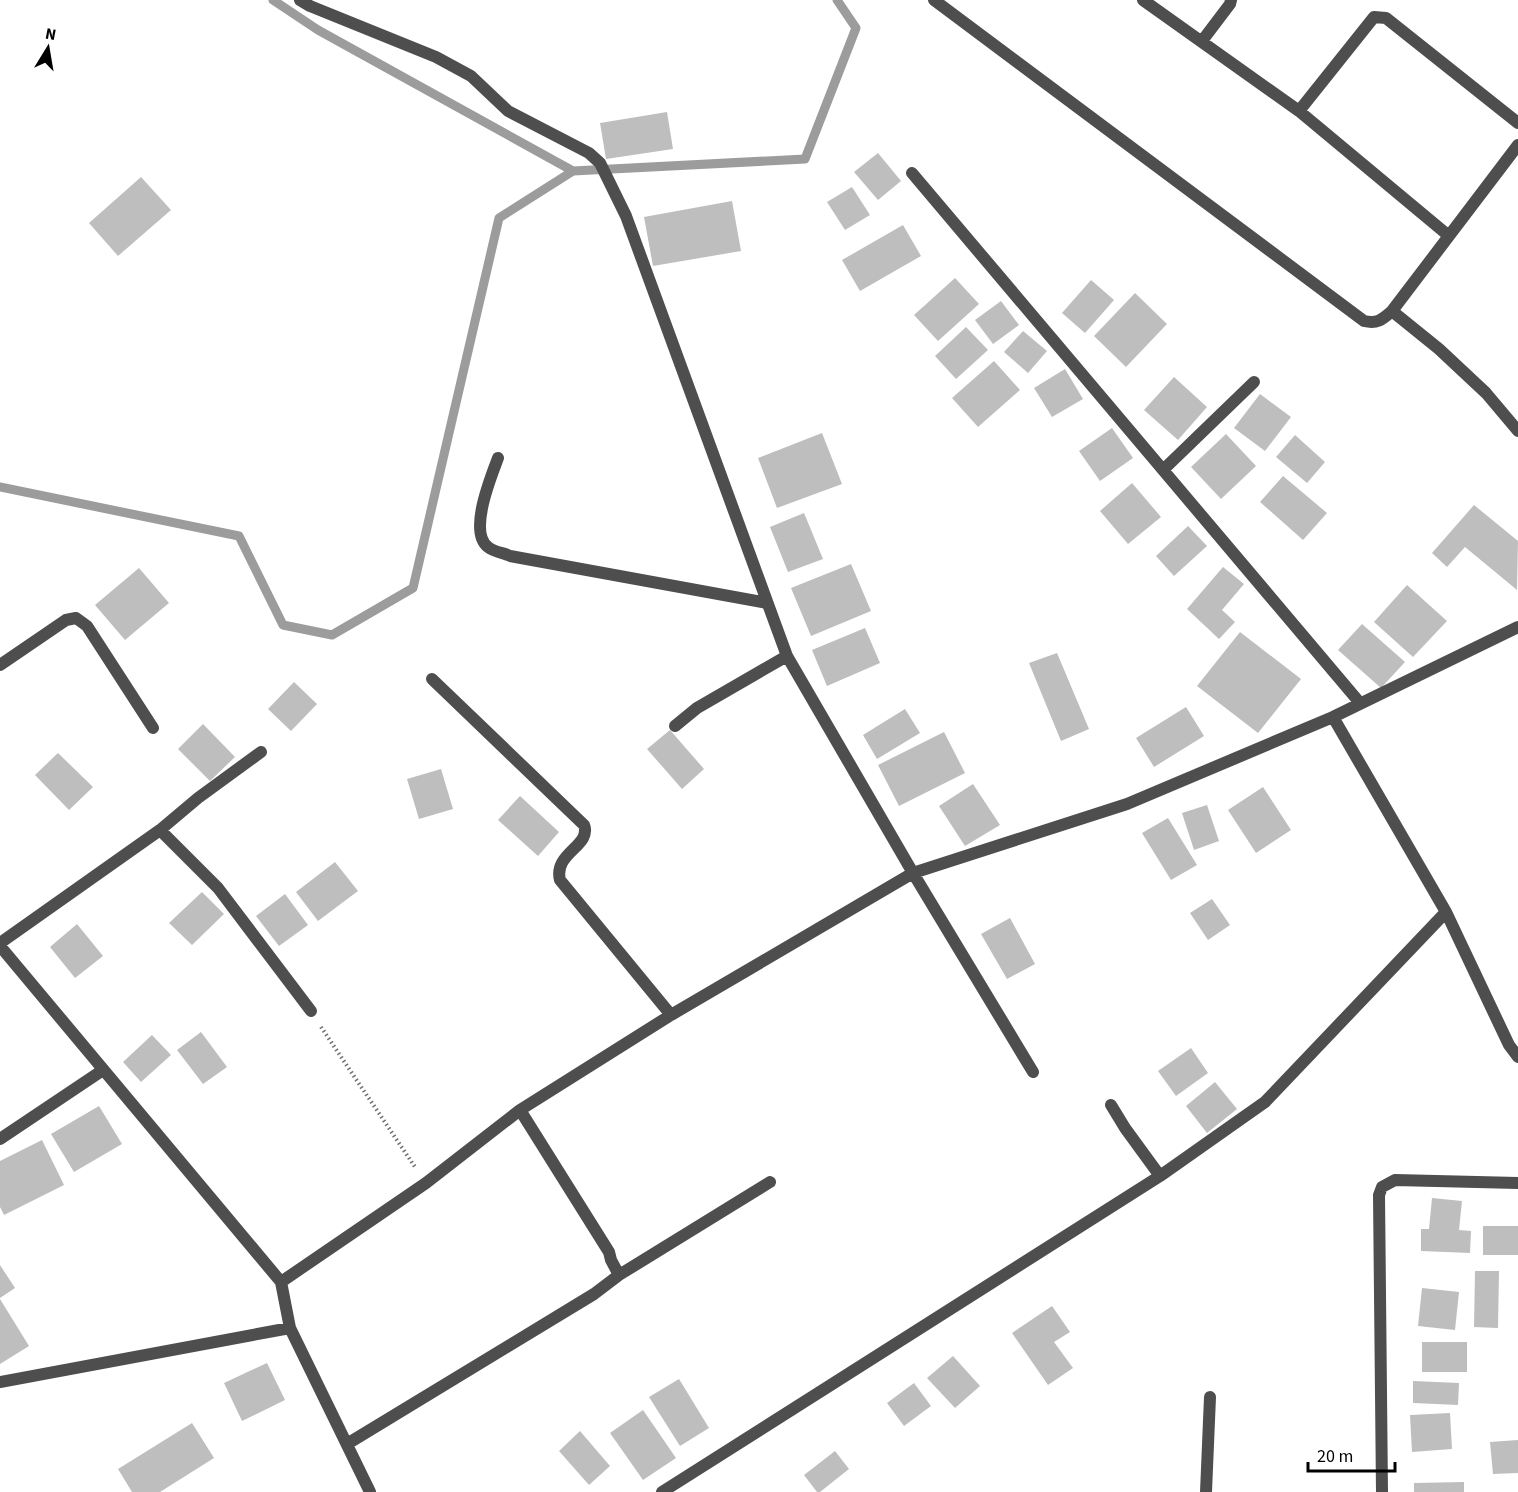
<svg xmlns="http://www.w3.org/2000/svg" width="1518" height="1492" font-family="'Source Sans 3',sans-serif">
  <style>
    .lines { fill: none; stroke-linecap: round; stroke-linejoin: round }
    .stream { stroke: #9c9c9c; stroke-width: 9 }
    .building { fill: #bebebe }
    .path { stroke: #707070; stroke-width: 4; stroke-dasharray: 1.5 3; stroke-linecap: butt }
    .minor { stroke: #4e4e4e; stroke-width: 12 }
  </style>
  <rect width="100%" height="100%" fill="#fff"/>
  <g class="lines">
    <!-- stream -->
    <path class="stream" d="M273,0L318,30L573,171
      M0,487L239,536L283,625L332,635L413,588L499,218L573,171L805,159L856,28L837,0"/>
  </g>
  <!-- building -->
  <path class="building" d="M667,112L673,149L606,159L600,123Z
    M878,153L901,181L878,200L854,172Z
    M141,177L171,210L118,256L89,223Z
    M852,187L870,215L845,230L827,202Z
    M732,201L741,251L653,266L644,217Z
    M903,225L921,256L860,291L842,260Z
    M955,278L979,304L938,341L914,315Z
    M1091,280L1114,300L1085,333L1062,313Z
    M1135,293L1167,324L1126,367L1094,336Z
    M1001,301L1019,325L993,344L975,320Z
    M966,327L988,350L956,379L935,356Z
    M1023,331L1047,351L1028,373L1004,352Z
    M994,361L1020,390L978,427L952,398Z
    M1065,369L1083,399L1052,417L1034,388Z
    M1174,377L1207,407L1178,440L1144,410Z
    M1260,394L1291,417L1265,451L1234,428Z
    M1112,428L1133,458L1100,481L1079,451Z
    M822,433L842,484L777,508L758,458Z
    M1226,434L1256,466L1221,499L1191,467Z
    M1295,435L1325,462L1307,483L1276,457Z
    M1283,476L1327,513L1303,540L1260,502Z
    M1132,483L1161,517L1128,544L1100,511Z
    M1474,505L1518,541L1517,590L1465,547L1447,567L1432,553Z
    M804,513L823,559L788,572L770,527Z
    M1188,526L1207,546L1174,576L1156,556Z
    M851,564L871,611L811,636L791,588Z
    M1223,567L1244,584L1222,610L1235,622L1219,639L1187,609Z
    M139,568L169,603L125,640L95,605Z
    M1407,585L1447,621L1413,657L1374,622Z
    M1362,624L1405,662L1381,688L1338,650Z
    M865,628L880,663L827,686L812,650Z
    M1240,632L1301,679L1258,733L1197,686Z
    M1057,653L1089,729L1061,741L1029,663Z
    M294,682L317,704L291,731L268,709Z
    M1186,707L1204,736L1154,767L1136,738Z
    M905,709L920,733L877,759L863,735Z
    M203,724L235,757L210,781L178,749Z
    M670,730L704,769L682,789L647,749Z
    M944,732L965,773L899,806L878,765Z
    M58,753L93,787L69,810L35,775Z
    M441,769L453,809L419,819L407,779Z
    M973,784L1000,825L965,846L939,806Z
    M1263,787L1291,830L1256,853L1228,810Z
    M520,796L559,832L538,856L498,820Z
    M1207,805L1219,841L1194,850L1182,813Z
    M1168,818L1197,865L1171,880L1142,833Z
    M335,862L358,891L318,921L296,892Z
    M202,892L224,914L192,945L169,923Z
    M285,894L308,925L279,946L256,916Z
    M1212,899L1230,925L1208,940L1190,913Z
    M1010,918L1035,964L1007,979L981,934Z
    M77,924L103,956L75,978L50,947Z
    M201,1032L227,1067L203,1084L177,1050Z
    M152,1035L171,1055L141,1082L123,1062Z
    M1191,1048L1208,1073L1176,1096L1158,1071Z
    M1215,1082L1237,1109L1207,1133L1186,1106Z
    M99,1106L122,1144L74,1172L51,1134Z
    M42,1140L64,1185L4,1215L0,1207V1161Z
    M1432,1198L1462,1201L1459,1230L1471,1231L1470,1253L1421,1251V1229H1429Z
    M1483,1226H1518V1255H1483Z
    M0,1265L15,1288L0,1298Z
    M1475,1271H1499L1498,1328L1474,1327Z
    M1422,1288L1459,1292L1455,1330L1418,1326Z
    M0,1299L29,1346L0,1364Z
    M1052,1306L1070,1332L1054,1342L1073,1368L1048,1385L1012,1333Z
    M1422,1342H1467V1372H1422Z
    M953,1356L980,1386L955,1408L927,1378Z
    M267,1363L285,1400L242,1421L224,1383Z
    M679,1379L709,1428L680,1446L649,1397Z
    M1413,1381L1459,1383L1458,1405L1413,1403Z
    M914,1383L931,1406L904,1426L887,1403Z
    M643,1410L676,1458L643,1480L610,1433Z
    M1450,1413L1452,1449L1412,1452L1410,1415Z
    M192,1423L214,1458L160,1492H132L118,1469Z
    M580,1431L610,1466L589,1485L559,1451Z
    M1518,1440V1473L1493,1474L1490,1442Z
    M835,1451L849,1469L820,1492H817L804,1475Z
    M1464,1482V1492H1414V1483Z"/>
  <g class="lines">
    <!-- path -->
    <path class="path" d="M321,1027L415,1167"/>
    <!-- minor -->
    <path class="minor" d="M300,0L310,6L436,57L471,76L508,111L589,153L600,163L626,216L787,656L913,873L1033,1072
      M934,0L1364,321C1377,324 1382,320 1392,311L1518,145
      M1143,0L1299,111L1449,236
      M1202,41L1230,4L1231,0
      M1299,111L1374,17L1386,18L1518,123
      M912,173L1360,703
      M1392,311L1439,349L1486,393L1518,431
      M498,458C491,477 468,532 488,547C494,552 504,553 510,556L767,603
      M1164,469L1254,382
      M0,665L66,620L76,618L87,626L153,728
      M432,679L584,825C592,846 553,853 560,880L671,1015
      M1333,717L1446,912L1509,1045L1518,1057
      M675,726L697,708L787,656
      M160,830L218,888L311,1011
      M0,943L160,830L198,798L261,752
      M0,946L281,1282L290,1328L370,1492
      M0,1139L103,1070
      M1160,1176L1265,1102L1446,912
      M619,1275L770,1182
      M281,1282L426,1183L520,1110L671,1015L913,873L1127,804L1333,717L1518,627
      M0,1382L290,1328
      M347,1444L594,1294L619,1275L611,1260L609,1252L520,1110
      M662,1492L1160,1176L1125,1128L1111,1105
      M1206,1492L1210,1397
      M1382,1492L1379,1195L1382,1187L1395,1180L1518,1183"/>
  </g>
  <!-- north arrow -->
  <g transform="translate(48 48) rotate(11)" stroke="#ffffff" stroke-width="4.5" paint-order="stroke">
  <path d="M0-4.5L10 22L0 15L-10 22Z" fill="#000000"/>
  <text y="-9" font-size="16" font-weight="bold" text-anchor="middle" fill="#000000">N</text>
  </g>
  <!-- scale -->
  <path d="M1308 1462v9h87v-9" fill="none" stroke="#000000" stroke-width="3"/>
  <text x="1317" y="1462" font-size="18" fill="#000000" stroke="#ffffff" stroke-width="4.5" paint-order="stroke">20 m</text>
</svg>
